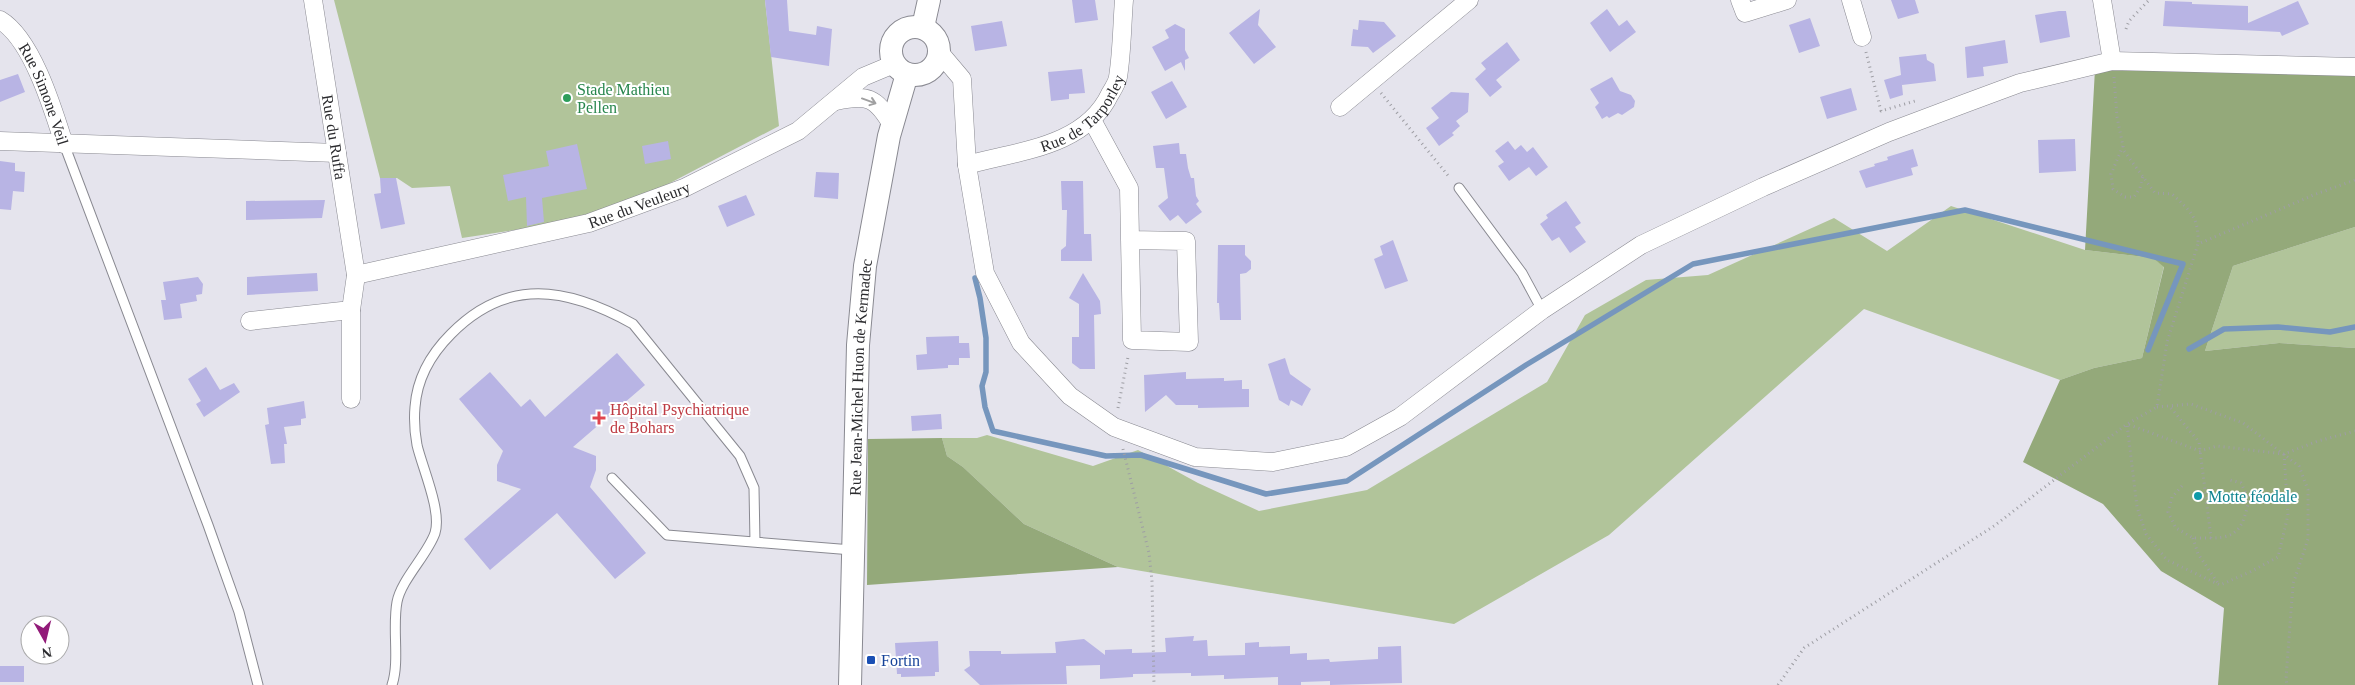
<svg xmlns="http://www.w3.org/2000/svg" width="2355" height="685" font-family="Georgia,serif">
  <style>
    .green { fill: #b1c49a }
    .forest { fill: #94a97a }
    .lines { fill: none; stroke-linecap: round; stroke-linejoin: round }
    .stream { stroke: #7696bd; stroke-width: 5.5 }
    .building { fill: #b8b4e4 }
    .service-casing { stroke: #898991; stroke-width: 11 }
    .minor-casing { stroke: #898991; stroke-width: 19 }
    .tertiary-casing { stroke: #898991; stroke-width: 24 }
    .path { stroke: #9e9ea4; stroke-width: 3; stroke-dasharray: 1 4; stroke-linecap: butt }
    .service { stroke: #fff; stroke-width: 9 }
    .minor { stroke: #fff; stroke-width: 18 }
    .tertiary { stroke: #fff; stroke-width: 22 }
    .oneway { stroke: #a0a0a1 }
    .leisure-dot { fill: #2e9e5b; stroke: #fff; stroke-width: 2 }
    .health-dot { fill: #e0444e; stroke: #fff; stroke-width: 2 }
    .culture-dot { fill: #0f9aa8; stroke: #fff; stroke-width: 2 }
    .transit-dot { fill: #1a4fb4; stroke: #fff; stroke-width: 2 }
    .labels { text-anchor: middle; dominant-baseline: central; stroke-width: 4; stroke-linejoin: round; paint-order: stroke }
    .leisure-label { font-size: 16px; fill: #27864d; stroke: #fff; text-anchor: start }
    .street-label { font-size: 16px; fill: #2b2b2e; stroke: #fff }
    .health-label { font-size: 16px; fill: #be3a42; stroke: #fff; text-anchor: start }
    .culture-label { font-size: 16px; fill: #0d838f; stroke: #fff; text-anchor: start }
    .transit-label { font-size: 16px; fill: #164399; stroke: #fff; text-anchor: start }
  </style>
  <rect width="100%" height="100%" fill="#e5e4ed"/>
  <!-- green -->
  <path class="green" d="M334,0H765L779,126L653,192L561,223L462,238L450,186L412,188L397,178H380Z
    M1951,206L2085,250L2153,258L2164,266L2142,358L2094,368L2060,380L1864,309L1609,535L1454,624L1118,567L1024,524L963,467L947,456L942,438H977L987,435L1093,466L1138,450L1198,483L1259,511L1367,490L1547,382L1585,315L1646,280L1708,275L1834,218L1887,251Z
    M2355,227V348L2279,343L2205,351L2233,266Z"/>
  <!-- forest -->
  <path class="forest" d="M2355,60V227L2233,266L2205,351L2279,343L2355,348V685H2218L2224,608L2161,571L2103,504L2023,462L2060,380L2094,368L2142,358L2164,267L2153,258L2085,250L2095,69Z
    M942,438L947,456L963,467L1024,524L1118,567L867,585L868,439Z"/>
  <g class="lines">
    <!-- stream -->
    <path class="stream" d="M975,278L980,298L986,338V372L982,386L985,407L993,431L1106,456L1141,455L1266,494L1347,481L1526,365L1693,264L1965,210L2183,264L2148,350
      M2189,349L2224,329L2278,327L2330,332L2355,327"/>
  </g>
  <!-- building -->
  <path class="building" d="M765,0H787L789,31L816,35L817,26L832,29L829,66L771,57Z
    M1072,0H1095L1098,20L1075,23Z
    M1891,0H1915L1919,13L1898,19Z
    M2165,1L2192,2V4L2248,6V23L2298,1L2309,24L2282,36L2280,32L2163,26Z
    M1260,9L1258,25L1276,47L1254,64L1229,33Z
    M1607,9L1619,26L1627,20L1636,32L1610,52L1590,23Z
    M2059,11H2066L2070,37L2040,43L2035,15Z
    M1810,18L1820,46L1799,53L1789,25Z
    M1359,20L1384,22L1396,36L1373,53L1368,47L1351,46L1353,29L1358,30Z
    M1002,21L1007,46L975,51L971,26Z
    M1175,24L1185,29V50L1189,58L1185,60V71L1181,62L1165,71L1152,47L1169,38L1165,30Z
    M2005,40L2008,63L1983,67L1984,76L1967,78L1965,47Z
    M1507,42L1520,60L1496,80L1502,87L1490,97L1475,79L1486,69L1481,63Z
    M1926,54L1927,60L1934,64L1936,81L1902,85L1901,76L1903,95L1890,99L1884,80L1901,75L1899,57Z
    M1082,69L1085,93L1069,94V99L1051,101L1048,72Z
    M18,74L25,92L0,102V80Z
    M1612,77L1620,91L1631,95L1635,101L1634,107L1622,115L1618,113L1609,118L1607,116L1602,119L1595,107L1599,103L1590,89Z
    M1172,81L1187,107L1166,119L1151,92Z
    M1851,88L1857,110L1827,119L1820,97Z
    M1451,92L1469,93L1468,112L1456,121L1460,126L1452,133L1454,135L1439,146L1426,128L1439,118L1431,108Z
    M2075,139L2076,171L2039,173L2038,140Z
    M668,141L671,159L645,164L642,146Z
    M1508,141L1515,150L1521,145L1527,152L1533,147L1548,167L1536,176L1529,167L1509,181L1498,166L1504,162L1495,151Z
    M1179,143L1180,154H1186L1188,168L1191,178H1194L1196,196L1199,201L1196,204L1202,212L1186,224L1178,215L1170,221L1158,206L1168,198L1164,168H1156L1153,146Z
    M577,144L587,189L542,198L544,222L527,226L526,197L508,201L503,175L549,166L546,151Z
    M1913,149L1918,166L1911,168L1913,175L1866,188L1859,171L1875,166L1874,164L1888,160L1887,157Z
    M0,161L15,163V171L25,172L24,192L13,191L11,210L0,209Z
    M816,172L839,173L838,199L814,197Z
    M380,178H396L405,224L381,229L374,194L381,193Z
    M1061,181H1083L1084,234H1091L1092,261H1061V250L1066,246L1067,210H1062Z
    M746,195L755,215L727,227L718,206Z
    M325,200L322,218L246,220V201Z
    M1566,201L1581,223L1575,227L1586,242L1570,253L1559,237L1552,241L1540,224L1548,218L1546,215Z
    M1393,240L1408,281L1385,289L1374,259L1383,255L1380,246Z
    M1218,245H1245V255L1251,261V269L1246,273L1240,274L1241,320H1220L1219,303H1217Z
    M317,273L318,291L247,295V277Z
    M1083,273L1100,301L1101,314L1094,315L1095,369H1080L1072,363V337H1079V304L1069,298Z
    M198,277L203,284L202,294L196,295L197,301L180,304L182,318L164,320L161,300H166L163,282Z
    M959,336V343H969L970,358H959V365H948V368L917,370L916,355L927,354L926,337Z
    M617,353L645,385L573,447L596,456V470L590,487L646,553L615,579L557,513L490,570L464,539L521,489L497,481V465L503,451L459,399L490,372L521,407L530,399L545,417Z
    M1285,358L1290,374L1311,389L1302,406L1291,400L1289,406L1279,400L1268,364Z
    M206,367L220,390L234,383L240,392L204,417L196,404L201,401L188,379Z
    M1186,372V379L1224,378V381L1242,380V389H1249V407L1198,408V405H1176L1166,395L1145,412L1144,375Z
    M304,401L306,418L301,419V425L284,427L287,444H284L285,463L271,464L265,425L269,424L267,408Z
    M941,414L942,429L912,431L911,416Z
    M1194,636L1193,641L1207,640L1208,656L1245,655V643L1259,642V647L1290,646V654L1307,653V660L1329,659L1330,662L1378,659V647L1401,646L1402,683L1330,685V681L1301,682V685H1278V677L1224,679V675L1191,676V673L1133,674V677L1100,679V665L1066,666L1067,684L980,685L964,670L970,666L969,651H1001V654L1056,653L1055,642L1084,639L1105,655V650L1132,649V653L1166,652L1165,638Z
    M938,641L939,672H935V676L901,677V674H897L895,643Z
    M0,666H24V682H0Z"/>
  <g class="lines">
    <!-- service casing -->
    <g class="service-casing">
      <path id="service" d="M64,144L208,525L239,612L258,685
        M1459,188L1522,273L1542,310
        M612,478L667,535L852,550
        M392,685C400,661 392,628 397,602C401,580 428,554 435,533C442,511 422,467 417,445C415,434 414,418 415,407C417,379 431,354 451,334C507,277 567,287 633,324L740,456L754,488L755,542"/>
    </g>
    <!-- minor casing -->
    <g class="minor-casing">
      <g id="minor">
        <path d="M1740,0L1745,13L1787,0"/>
        <path d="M1851,0L1862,37"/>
        <path d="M2102,0L2112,61"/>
        <path id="s1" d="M0,20C32,39 53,109 64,144"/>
        <path d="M940,53L962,79L967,165L985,273L1021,343L1070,396L1114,427L1195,457L1273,462L1346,447L1400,417L1542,310L1641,245L1763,187L1889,132L1966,103L2020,83L2112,61L2355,67"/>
        <path d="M836,101C867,94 876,97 892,125"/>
        <path d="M1340,107L1469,0"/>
        <path d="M1092,120L1129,188L1132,340L1189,342L1186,241L1130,240"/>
        <path d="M0,141L337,153"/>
        <path id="s2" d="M967,165C1017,151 1085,147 1110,94C1113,89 1117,83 1118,77C1122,52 1122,25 1124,0"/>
        <path id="s3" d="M356,275L589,223L684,188L798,131L863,77L894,64"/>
        <path d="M351,310V399"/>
        <path d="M250,321L351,310L356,275L313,0"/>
      </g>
    </g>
    <!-- tertiary casing -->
    <g class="tertiary-casing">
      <g id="tertiary">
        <circle cx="915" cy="51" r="24"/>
        <path d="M923,27L929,0"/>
        <path id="s4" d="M850,685L858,345L865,266L889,136L907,74"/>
      </g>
    </g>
    <!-- path -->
    <path class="path" d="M2126,29L2129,21L2149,0
      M1866,52L1881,111L1915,101
      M2114,77L2117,117L2124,151L2155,193L2172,194C2190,211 2199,217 2198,243
      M1381,93L1450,178
      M2123,146L2111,174L2113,189L2125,197H2134L2140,188L2143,176
      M2157,407L2191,404L2243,423L2299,466L2308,490V539L2293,584L2286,679L2287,685
      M1118,408L1128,357
      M2171,408L2199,442L2211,538C2240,538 2243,525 2249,500L2241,483L2230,480
      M1123,449L1149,553L1152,581L1154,685
      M2284,454L2288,515L2278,557L2250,572L2220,585L2167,560L2146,534L2137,507L2127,424L2200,451L2217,446L2284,454L2318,441L2355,431
      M2182,486L2172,497L2168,512L2176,528L2193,538H2211
      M2193,538L2198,554L2218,583
      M1778,685L1804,648L1994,526L2127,424L2157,407L2167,342L2198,244L2316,194L2355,180"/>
    <!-- service -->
    <use href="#service" class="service"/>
    <!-- minor -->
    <use href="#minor" class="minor"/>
    <!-- tertiary -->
    <use href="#tertiary" class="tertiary"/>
  </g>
  <!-- one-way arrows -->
  <defs><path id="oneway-shaft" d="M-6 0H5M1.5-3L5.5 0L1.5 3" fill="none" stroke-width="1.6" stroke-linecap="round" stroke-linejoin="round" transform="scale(1.25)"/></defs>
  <use class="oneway" href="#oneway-shaft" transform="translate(869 101) rotate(20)"/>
  <!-- markers -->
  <circle class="leisure-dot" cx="567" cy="98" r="5"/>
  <path class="health-dot" d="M596.5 410.5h5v5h5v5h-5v5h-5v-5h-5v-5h5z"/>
  <circle class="culture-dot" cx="2198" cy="496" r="5"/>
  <rect class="transit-dot" x="866" y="655" width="10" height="10" rx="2.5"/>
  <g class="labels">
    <!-- leisure labels -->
    <g class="leisure-label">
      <text x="577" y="89">Stade Mathieu<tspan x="577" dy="18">Pellen</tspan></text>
    </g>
    <!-- street labels -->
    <g class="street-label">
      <text stroke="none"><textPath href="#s1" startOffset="88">Rue Simone Veil</textPath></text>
      <text stroke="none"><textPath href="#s2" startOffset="131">Rue de Tarporley</textPath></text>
      <text transform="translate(334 137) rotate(81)">Rue du Ruffa</text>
      <text stroke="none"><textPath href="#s3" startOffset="292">Rue du Veuleury</textPath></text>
      <text stroke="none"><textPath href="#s4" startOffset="308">Rue Jean-Michel Huon de Kermadec</textPath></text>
    </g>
    <!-- health labels -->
    <g class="health-label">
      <text x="610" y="409">Hôpital Psychiatrique<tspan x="610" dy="18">de Bohars</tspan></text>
    </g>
    <!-- culture labels -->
    <g class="culture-label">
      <text x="2208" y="496">Motte féodale</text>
    </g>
    <!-- transit labels -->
    <g class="transit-label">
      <text x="881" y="660">Fortin</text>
    </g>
  </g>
  <!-- north arrow -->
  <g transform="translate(45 640) rotate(172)"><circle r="24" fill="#ffffff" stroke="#aaaaab"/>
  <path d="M0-4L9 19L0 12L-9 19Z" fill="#921b79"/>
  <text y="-8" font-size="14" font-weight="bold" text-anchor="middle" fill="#2b2b2e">N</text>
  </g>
</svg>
